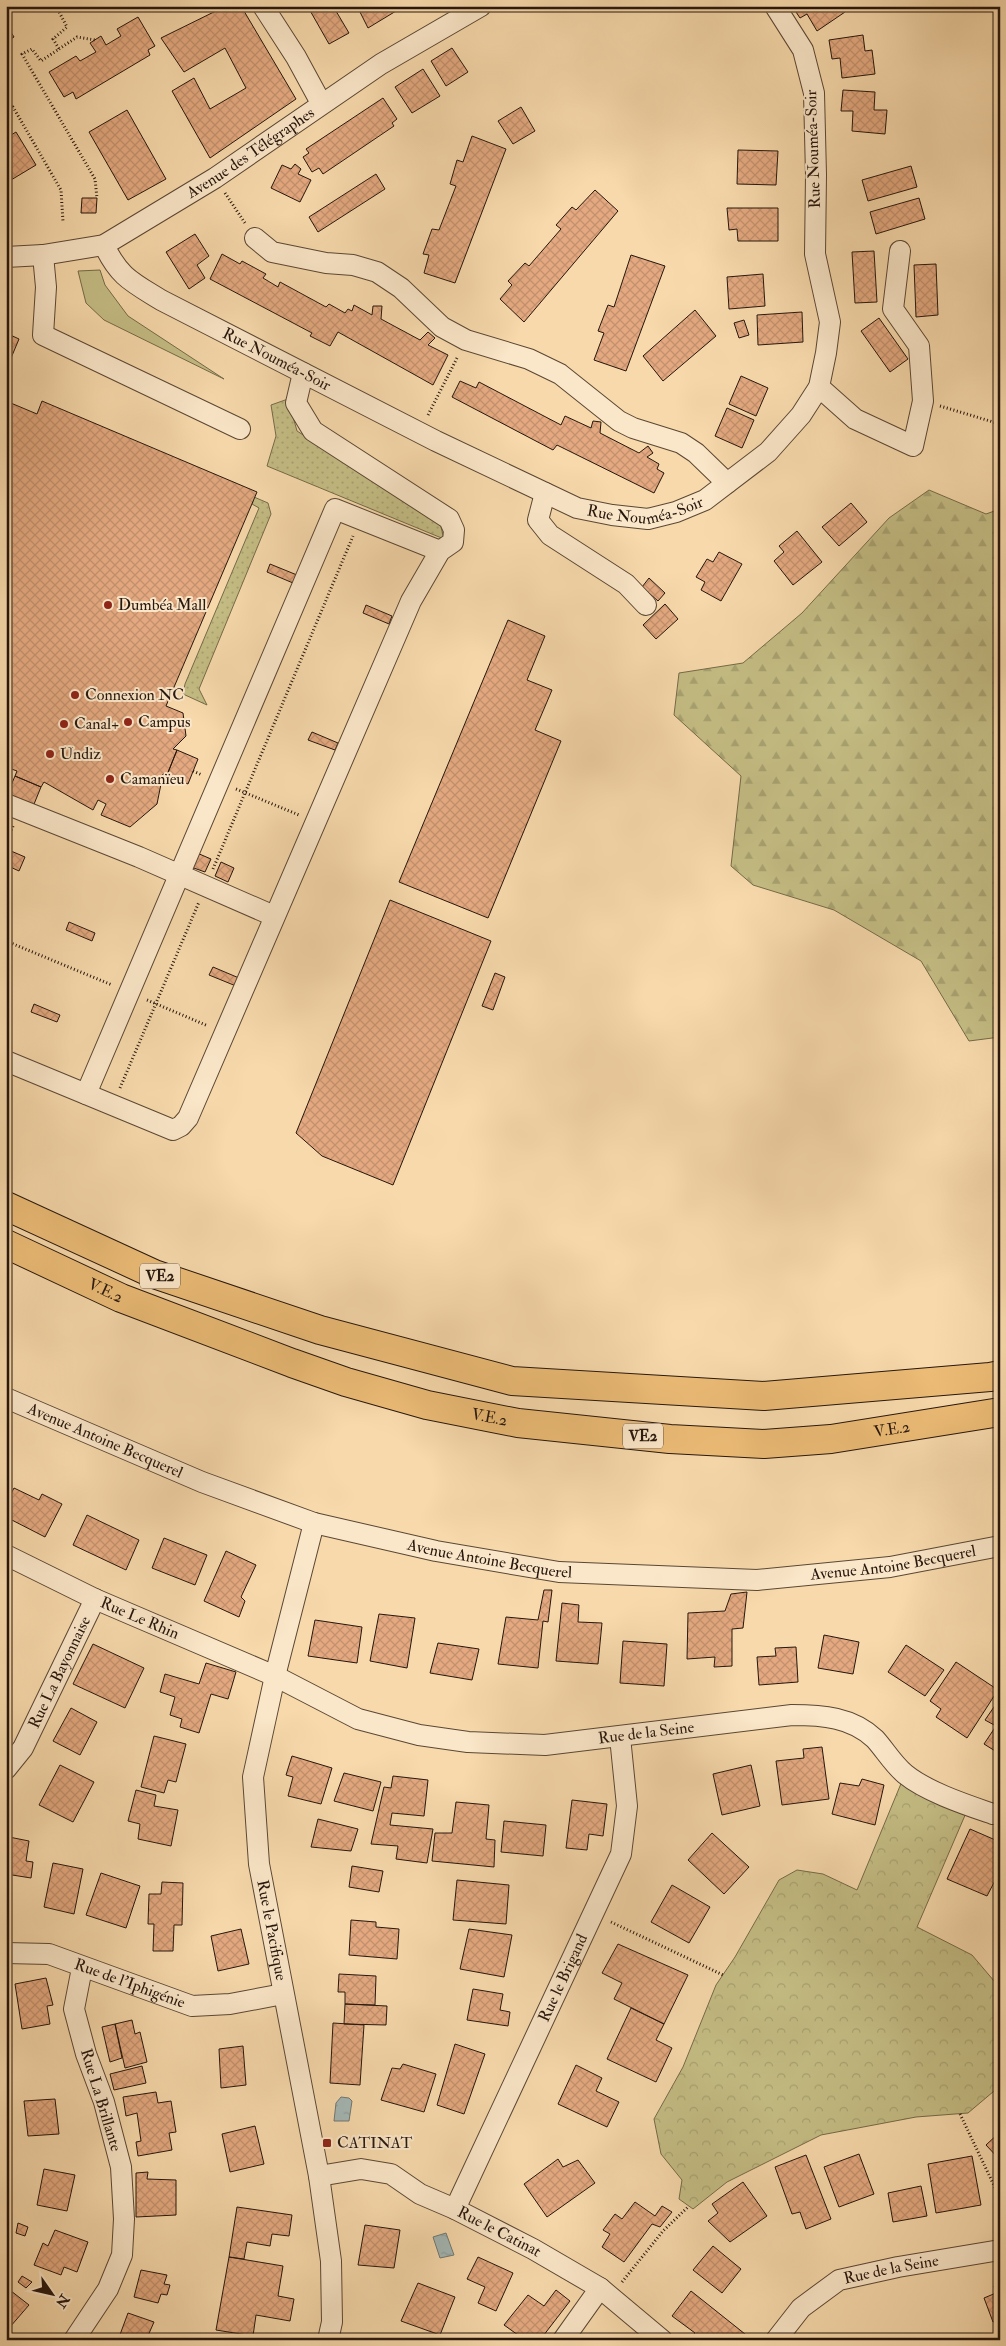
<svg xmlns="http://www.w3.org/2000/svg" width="1006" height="2346" font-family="'IM FELL Double Pica',serif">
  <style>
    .grass { fill: #c4bd84; stroke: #756a48 }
    .forest { fill: url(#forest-firs); stroke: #756a48 }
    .park { fill: url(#park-crowns); stroke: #756a48 }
    .garden { fill: url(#garden-dots); stroke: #756a48 }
    .water { fill: url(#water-ripples); stroke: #717772 }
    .building { fill: url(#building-cross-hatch); stroke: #26160d }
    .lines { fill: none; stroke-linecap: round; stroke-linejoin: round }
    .minor-casing { stroke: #5a4734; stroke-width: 22 }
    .highway-casing { stroke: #26160d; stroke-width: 30 }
    .path { stroke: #26160d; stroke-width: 3; stroke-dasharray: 1 2.5; stroke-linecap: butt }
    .minor { stroke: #fae6c8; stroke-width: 20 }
    .highway { stroke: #ecbc76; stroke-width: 28 }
    .poi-dot { fill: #8f2418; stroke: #fae6c8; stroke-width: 2 }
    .labels { text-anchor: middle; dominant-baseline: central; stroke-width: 4; stroke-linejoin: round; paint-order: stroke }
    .shield { fill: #fae6c8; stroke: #665445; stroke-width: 1 }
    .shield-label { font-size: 15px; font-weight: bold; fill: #26160d }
    .street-label { font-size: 16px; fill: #26160d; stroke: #fae6c8 }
    .poi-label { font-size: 16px; fill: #26160d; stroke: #fae6c8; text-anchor: start }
  </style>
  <defs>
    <pattern id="forest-firs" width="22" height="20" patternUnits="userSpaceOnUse" patternTransform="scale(1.25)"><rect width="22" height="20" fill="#c4bd84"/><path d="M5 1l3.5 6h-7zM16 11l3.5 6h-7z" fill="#a8a271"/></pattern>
    <pattern id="park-crowns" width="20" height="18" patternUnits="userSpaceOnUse" patternTransform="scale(1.25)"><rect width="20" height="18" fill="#c4bd84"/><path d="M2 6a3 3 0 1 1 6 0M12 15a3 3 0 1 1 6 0" fill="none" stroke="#a8a271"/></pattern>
    <pattern id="garden-dots" width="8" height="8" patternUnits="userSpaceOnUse" patternTransform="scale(1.25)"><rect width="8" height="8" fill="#c4bd84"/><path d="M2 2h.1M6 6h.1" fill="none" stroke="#a8a271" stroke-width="1.8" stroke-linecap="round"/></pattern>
    <pattern id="water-ripples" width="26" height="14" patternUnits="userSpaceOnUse" patternTransform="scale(1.25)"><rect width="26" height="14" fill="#a3b7b5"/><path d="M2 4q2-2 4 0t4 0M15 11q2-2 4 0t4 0" fill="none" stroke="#8c9d9a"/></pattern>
    <pattern id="building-cross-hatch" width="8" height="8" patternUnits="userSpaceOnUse" patternTransform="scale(1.25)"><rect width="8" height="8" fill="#e4a980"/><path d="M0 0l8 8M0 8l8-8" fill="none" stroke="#c3916d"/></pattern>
  </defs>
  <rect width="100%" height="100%" fill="#f7d9ab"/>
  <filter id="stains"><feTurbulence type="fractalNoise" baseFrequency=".004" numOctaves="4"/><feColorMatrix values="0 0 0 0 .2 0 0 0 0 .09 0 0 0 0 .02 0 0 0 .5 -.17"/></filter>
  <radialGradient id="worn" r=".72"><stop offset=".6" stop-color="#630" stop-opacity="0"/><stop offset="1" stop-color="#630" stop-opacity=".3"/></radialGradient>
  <!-- grass -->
  <path class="grass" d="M100,270L105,285L128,316L224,379L104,320L86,303L78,271Z"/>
  <!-- forest -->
  <path class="forest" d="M929,490L986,514L1000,509V1037L969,1041L921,961L834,910L753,885L731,866L741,776L674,715L679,673L743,663L802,613L889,518Z"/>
  <!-- park -->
  <path class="park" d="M905,1774L969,1806L917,1927L972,1955L1000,1988V2086L968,2113L916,2117L821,2135L727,2182L693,2209L679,2199L682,2180L661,2154L654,2119L683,2067L716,1985L735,1957L779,1880L797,1870L823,1874L857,1890Z"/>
  <!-- garden -->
  <path class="garden" d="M288,399L297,431L440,523L444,539L267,466L276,436L271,405Z
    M254,497L268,503L271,514L199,689L207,705L183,694L185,684L259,508L252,504Z"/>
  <!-- water -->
  <path class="water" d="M341,2097L349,2098L352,2101L349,2121H334L336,2103Z
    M446,2233L454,2255L440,2258L433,2237Z"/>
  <!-- building -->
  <path class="building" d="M226,6H241L296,99L210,158L172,91L194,78L210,109L246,88L225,48L184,72L161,38Z
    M333,6L349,33L329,44L308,7Z
    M357,6H401V8L368,28Z
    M792,6H841L845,12L817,31L807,14L800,18Z
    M138,17L155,46L148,50L150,55L76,99L73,92L64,97L49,72L76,56L80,61L96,52L90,43L101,36L106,45L121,36L117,29Z
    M6,24L14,37L6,42Z
    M863,35L865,51L872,50L875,74L842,78L840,58L832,59L829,40Z
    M452,48L468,72L446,86L431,61Z
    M423,69L440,96L412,113L395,87Z
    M843,90L875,92L874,110H887L885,134L852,131L853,111H841Z
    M383,98L397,119L392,123L394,126L323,174L319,168L312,172L303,157L309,153L306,149Z
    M521,107L535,131L513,144L498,121Z
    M127,110L166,179L128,200L89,132Z
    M16,132L36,165L6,183V138Z
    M472,136L506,149L455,283L424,273L429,255L423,254L432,229L439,230L456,186L450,184L457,160L463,162Z
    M738,150L778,151L776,185L737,184Z
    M295,164L301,169L298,174L311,180L300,202L271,188L282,165L291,169Z
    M911,166L917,187L868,201L862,180Z
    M376,174L385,189L318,232L309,217Z
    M595,190L618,211L524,322L500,299L512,285L508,281L525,263L529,266L561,229L556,225L572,207L576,210Z
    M82,198H97L96,213H81Z
    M919,198L925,219L876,234L870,212Z
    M727,208H778V241H738L737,229L729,230Z
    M195,234L209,256L197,265L205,278L189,289L166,252Z
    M874,251L877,302L855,303L852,252Z
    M222,254L240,264L242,261L266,274L263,278L278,287L280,282L326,307L329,304L345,313L348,309L352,311L354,305L372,315L373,306H382L381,319L420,340L428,332L435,338L428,345L448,355L433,385L338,332L330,346L310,336L312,333L210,279Z
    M631,255L665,266L626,371L594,360L604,333L598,331L608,305L614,307Z
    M936,264L938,315L916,317L914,265Z
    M763,274L765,306L729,309L727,277Z
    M695,310L716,336L663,381L643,356Z
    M802,312L803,342L758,345L757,315Z
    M879,318L908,359L890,372L861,331Z
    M744,320L749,335L739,338L734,323Z
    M6,333L19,339L6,370Z
    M741,376L768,388L756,416L729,404Z
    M460,381L476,388L479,382L561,425L565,416L591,428L593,421L601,422L600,433L639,453L648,446L653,453L647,457L659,464L657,469L664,473L654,493L557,445L553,450L452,397Z
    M6,401L37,414L42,401L257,492L166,706L183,713L186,736L173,749L177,750L167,775L163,774L157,804L130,827L101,815L106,804L98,800L93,810L44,782L41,787L15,776L17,771L6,767Z
    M727,408L754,420L742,448L715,436Z
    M851,503L867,522L839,546L822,527Z
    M797,531L822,562L793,585L774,561L784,552L779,546Z
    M719,552L742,564L721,601L701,590L705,582L696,577L707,559L713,562Z
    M270,564L297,575L293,583L267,572Z
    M649,578L665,593L658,601L642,587Z
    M665,604L678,619L656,639L643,625Z
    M366,605L392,616L389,624L363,613Z
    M508,620L545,636L527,680L552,690L535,730L561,741L488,918L399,882Z
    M312,732L338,743L335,750L308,740Z
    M177,750L198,759L188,784L167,775Z
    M15,776L41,787L32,809L6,797Z
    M11,851L25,857L19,871L6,865Z
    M197,853L211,859L205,872L191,867Z
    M221,862L234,868L228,882L215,876Z
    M390,900L491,941L393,1185L322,1156L296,1133Z
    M69,922L95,933L92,941L66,930Z
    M213,967L239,978L236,986L209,975Z
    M495,973L505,977L493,1010L482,1006Z
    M34,1004L60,1015L57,1022L31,1012Z
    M14,1488L39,1500L42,1494L62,1504L45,1537L6,1517V1503Z
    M87,1515L139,1540L126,1570L73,1545Z
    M164,1538L207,1555L195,1585L152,1568Z
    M226,1551L256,1565L241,1597L245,1601L239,1617L204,1601Z
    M544,1590H552L548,1622L543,1621L538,1668L498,1664L506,1617L538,1620Z
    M747,1592L743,1628L732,1629V1666L714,1667L715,1657L687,1659L688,1613L725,1611L731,1594Z
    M562,1603L579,1605L578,1622L602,1623L598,1664L556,1661Z
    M379,1614L415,1618L407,1668L370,1661Z
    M315,1620L362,1627L357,1663L308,1656Z
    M824,1635L859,1642L853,1674L818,1668Z
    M623,1641L667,1644L664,1686L620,1683Z
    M438,1643L479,1649L472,1680L430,1673Z
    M93,1644L144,1668L125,1708L73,1684Z
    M906,1645L944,1670L925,1696L888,1672Z
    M796,1647L798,1682L759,1685L757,1657L776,1656L775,1648Z
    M956,1662L998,1690L967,1738L936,1717L941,1709L930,1701Z
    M206,1663L236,1672L228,1699L211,1694L199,1733L180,1727L182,1719L170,1715L175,1697L160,1692L165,1674L199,1684Z
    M996,1704L1000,1706V1754L984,1744L996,1726L985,1720Z
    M71,1708L97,1722L80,1755L53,1741Z
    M154,1736L186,1744L176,1782L168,1780L164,1793L141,1787Z
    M822,1747L829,1799L782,1805L776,1761L804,1758L803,1749Z
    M292,1756L332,1768L321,1804L288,1796L293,1777L286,1775Z
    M60,1765L94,1782L73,1822L39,1805Z
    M751,1765L760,1806L722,1815L713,1774Z
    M344,1773L381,1782L373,1811L334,1801Z
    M393,1776L428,1780L424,1816L392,1813L390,1825L433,1829L427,1863L396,1859L398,1846L371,1844L384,1787L391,1788Z
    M862,1779L884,1785L875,1825L832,1814L840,1783L859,1786Z
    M136,1790L156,1795L154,1806L178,1810L171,1846L138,1839L140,1824L128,1821Z
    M572,1800L607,1804L603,1836L589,1834L587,1850L566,1848Z
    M456,1802L489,1805L486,1839L495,1840L494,1867L432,1861L435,1833H452Z
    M318,1819L358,1829L351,1851L311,1847Z
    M504,1821L546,1825L543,1856L501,1852Z
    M970,1829L1000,1842V1871L987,1896L947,1879Z
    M712,1833L749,1867L724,1894L688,1860Z
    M9,1837L29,1841L26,1861L33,1862L31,1878L6,1874V1850Z
    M53,1863L83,1869L74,1914L44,1907Z
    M352,1866L383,1871L379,1892L349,1887Z
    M101,1873L140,1886L126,1928L86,1915Z
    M457,1880L509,1885L506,1924L453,1920Z
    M162,1882L183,1883L182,1925H174L173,1951H153L154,1924H148L149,1894H161Z
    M672,1885L710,1907L689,1943L651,1922Z
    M351,1920L376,1922V1927L399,1929L397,1959L349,1955Z
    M241,1929L249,1964L218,1971L211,1936Z
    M469,1929L512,1935L504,1977L460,1969Z
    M618,1944L688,1975L664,2024L614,1999L622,1983L602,1973Z
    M339,1974L376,1976L375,2005L345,2004V1992H338Z
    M46,1978L53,2005L47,2006L50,2024L22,2029L15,1984Z
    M473,1989L503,1994L500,2010L510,2012L508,2026L467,2020Z
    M345,2004L387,2006L386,2025L344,2024Z
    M631,2008L664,2024L656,2040L672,2048L656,2082L607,2059Z
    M132,2020L135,2034L140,2032L147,2062L125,2068L115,2024Z
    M333,2023L364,2025L360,2085L330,2083Z
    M115,2024L122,2058L110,2062L102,2027Z
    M455,2044L485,2054L464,2114L437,2105Z
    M243,2046L246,2085L221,2088L219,2049Z
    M403,2064L436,2074L424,2112L381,2100L392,2068L400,2069Z
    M576,2065L602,2078L596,2091L619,2102L607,2127L558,2104Z
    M142,2066L146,2083L114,2090L110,2074Z
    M156,2092L158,2103L171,2101L176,2132L169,2133L172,2150L138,2156L136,2142L141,2141L137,2113L126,2116L123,2097Z
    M55,2099L59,2134L28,2136L24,2101Z
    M255,2126L264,2164L230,2172L222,2134Z
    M1000,2132V2160L986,2145Z
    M859,2154L874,2194L839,2207L824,2167Z
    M806,2155L831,2219L806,2229L800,2212L792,2214L775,2167Z
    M972,2156L981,2205L936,2213L928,2164Z
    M558,2159L563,2167L578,2160L595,2183L547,2217L524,2184Z
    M44,2169L75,2175L67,2211L37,2205Z
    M148,2172L147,2179L176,2180V2215L136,2217V2173Z
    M743,2182L767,2216L730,2242L708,2221L718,2213L712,2204Z
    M921,2186L927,2216L893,2222L888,2193Z
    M635,2202L655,2216L662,2206L672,2212L660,2227L652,2224L624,2262L602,2247L610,2234L603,2230L615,2214L622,2219Z
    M237,2207L292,2215L289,2236L272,2234L270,2246L247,2242L244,2259L229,2257Z
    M18,2223L28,2227L25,2236L16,2233Z
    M365,2225L400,2230L394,2268L358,2265Z
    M55,2230L88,2242L77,2272L64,2267L61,2275L34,2265L43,2243L48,2246Z
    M713,2246L741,2269L722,2293L693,2270Z
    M229,2257L283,2266L278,2296L294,2299L290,2321L256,2315L253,2336L216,2330Z
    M478,2257L513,2273L496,2311L478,2303L485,2287L467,2279Z
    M141,2270L167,2275L164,2284L170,2285L167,2295L161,2294L158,2303L134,2297Z
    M22,2276L32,2282L26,2288L18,2282Z
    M418,2283L455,2297L440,2335L401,2321Z
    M1000,2283V2319L993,2322L984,2298L996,2293L994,2286Z
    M6,2287L29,2305L10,2327L6,2324Z
    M556,2290L570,2301L540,2340H525L504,2325L528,2295L544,2306Z
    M691,2291L750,2338L749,2340H698L692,2336L695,2333L672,2316Z
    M128,2313L154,2322L147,2338L151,2340H118Z"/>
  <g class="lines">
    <!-- minor casing -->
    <g class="minor-casing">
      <g id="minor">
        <path d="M263,6L296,57L321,103"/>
        <path d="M255,238L272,252L326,263L353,265L377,272L401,288L442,327L466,340L529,359L560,374L619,421L633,428L681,443L696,453L727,483"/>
        <path id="s1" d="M104,245C119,277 132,282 161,300L436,441L577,508L612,515L648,519L676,512L705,500L768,452L801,415L819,387L826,353L830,322L815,254L816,175L814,93L803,50L775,6"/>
        <path d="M43,255L46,287L43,335L240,429"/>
        <path id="s2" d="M6,257L43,255L104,245L215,178L381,64L481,6"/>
        <path d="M819,387L855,419L913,446L923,401L919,346L893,309L900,251"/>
        <path d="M545,493L538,520L550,535L626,584L646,605"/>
        <path d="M6,804L139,857L274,916"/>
        <path d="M6,1061L173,1130L181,1126L188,1118L411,601L440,551L453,542L454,530L449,519L313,431L296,403L303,373"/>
        <path d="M86,1094L335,509L440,551"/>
        <path id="s3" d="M6,1398L202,1482L314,1523L436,1551L559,1572L757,1580L890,1567L1000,1546"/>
        <path id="s4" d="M314,1523L275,1676L253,1777L259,1864L319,2176L331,2261L332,2322L328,2340"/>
        <path id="s5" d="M6,1555L95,1599L275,1676L358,1719L419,1735L468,1742L545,1745L792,1715C822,1715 852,1717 875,1739C885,1750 893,1764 905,1774C927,1792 967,1805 993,1814H1000"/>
        <path id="s6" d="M6,1769L23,1748L95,1599"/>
        <path id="s7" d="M6,1953L49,1954L192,2006L230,2004L283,1994"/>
        <path id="s8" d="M319,2176L361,2169L391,2174L420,2194L455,2209L533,2249L600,2288L662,2340"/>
        <path id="s9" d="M455,2209L621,1854L627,1806L620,1737"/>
        <path d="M74,2340L108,2289L122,2255L124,2219L121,2167L104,2102L86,2054L74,2009L82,1968"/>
        <path d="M563,2340L600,2288"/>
        <path id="s10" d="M776,2340L801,2308L839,2280L898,2267L1000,2250"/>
      </g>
    </g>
    <!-- highway casing -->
    <g class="highway-casing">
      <g id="highway">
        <path d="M6,1206L154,1274L320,1330L512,1381L764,1396L990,1377L1000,1375"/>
        <path id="s11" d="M6,1244L121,1298L292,1363L346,1382L427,1405L518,1423L670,1439L764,1444L831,1439L1000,1412"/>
      </g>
    </g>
    <!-- path -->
    <path class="path" d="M56,6L67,27L53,39L59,49L41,61L32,49L22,54L95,179L97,198
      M59,49L77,37L95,40
      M6,110L13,107L61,190L63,222
      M225,193L245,223
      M940,406L1000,424
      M428,415L458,356
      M193,771L202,775
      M236,789L299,815
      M6,843L13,826
      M213,869L353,536
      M6,941L112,985
      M147,1000L208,1026
      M120,1088L199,902
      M611,1922L723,1975
      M960,2114L1000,2198
      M622,2282L663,2231L689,2206"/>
    <!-- minor -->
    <use href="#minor" class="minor"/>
    <!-- highway -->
    <use href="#highway" class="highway"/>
  </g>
  <!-- markers -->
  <g class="poi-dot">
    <circle cx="108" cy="605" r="5"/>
    <circle cx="75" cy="695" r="5"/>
    <circle cx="128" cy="722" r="5"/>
    <circle cx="64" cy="724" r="5"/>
    <circle cx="50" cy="754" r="5"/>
    <circle cx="110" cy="779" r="5"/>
    <rect x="322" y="2138" width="10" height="10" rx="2.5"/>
  </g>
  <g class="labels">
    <!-- shield labels -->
    <g class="shield">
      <rect x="140" y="1263.5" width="40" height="25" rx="4"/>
      <rect x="623" y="1423.5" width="40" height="25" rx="4"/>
    </g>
    <g class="shield-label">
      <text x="160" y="1276">VE2</text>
      <text x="643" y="1436">VE2</text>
    </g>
    <!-- street labels -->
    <g class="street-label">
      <text transform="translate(813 149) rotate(-92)">Rue Nouméa-Soir</text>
      <text stroke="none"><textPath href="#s2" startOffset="272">Avenue des Télégraphes</textPath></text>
      <text stroke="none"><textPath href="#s1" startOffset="211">Rue Nouméa-Soir</textPath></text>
      <text stroke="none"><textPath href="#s1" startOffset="616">Rue Nouméa-Soir</textPath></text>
      <text stroke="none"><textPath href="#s11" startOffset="110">V.E.2</textPath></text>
      <text stroke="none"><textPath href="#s11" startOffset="515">V.E.2</textPath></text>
      <text stroke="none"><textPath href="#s11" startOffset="920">V.E.2</textPath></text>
      <text stroke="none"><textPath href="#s3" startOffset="108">Avenue Antoine Becquerel</textPath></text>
      <text stroke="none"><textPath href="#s3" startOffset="512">Avenue Antoine Becquerel</textPath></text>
      <text stroke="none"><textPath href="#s3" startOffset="918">Avenue Antoine Becquerel</textPath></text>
      <text stroke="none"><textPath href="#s5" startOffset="148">Rue Le Rhin</textPath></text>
      <text stroke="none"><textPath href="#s6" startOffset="111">Rue La Bayonnaise</textPath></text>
      <text stroke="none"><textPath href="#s5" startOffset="680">Rue de la Seine</textPath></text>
      <text stroke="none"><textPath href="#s4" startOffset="416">Rue le Pacifique</textPath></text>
      <text stroke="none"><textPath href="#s9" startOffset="255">Rue le Brigand</textPath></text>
      <text stroke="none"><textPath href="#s7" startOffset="129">Rue de l'Iphigénie</textPath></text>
      <text transform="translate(101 2100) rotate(73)">Rue La Brillante</text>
      <text stroke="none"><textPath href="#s8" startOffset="196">Rue le Catinat</textPath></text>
      <text stroke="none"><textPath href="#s10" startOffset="141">Rue de la Seine</textPath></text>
    </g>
    <!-- poi labels -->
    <g class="poi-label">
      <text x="118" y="605">Dumbéa Mall</text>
      <text x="85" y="695">Connexion NC</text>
      <text x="138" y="722">Campus</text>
      <text x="74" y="724">Canal+</text>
      <text x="60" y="754">Undiz</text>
      <text x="120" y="779">Camanïeu</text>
      <text x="337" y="2143">CATINAT</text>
    </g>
  </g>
  <!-- margin -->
  <rect width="1006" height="2346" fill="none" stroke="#f7d9ab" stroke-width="25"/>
  <rect x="8" y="8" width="991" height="2331" fill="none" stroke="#26160d" stroke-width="2.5"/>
  <rect x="12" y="12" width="981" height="2321" fill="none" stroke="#26160d"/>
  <!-- north arrow -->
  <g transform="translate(52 2294) rotate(124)" stroke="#fae6c8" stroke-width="4" paint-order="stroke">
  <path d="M0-4L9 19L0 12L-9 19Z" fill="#26160d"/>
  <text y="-8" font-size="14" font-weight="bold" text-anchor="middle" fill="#26160d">N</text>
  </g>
  <rect width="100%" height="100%" filter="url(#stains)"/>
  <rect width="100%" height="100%" fill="url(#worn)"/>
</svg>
